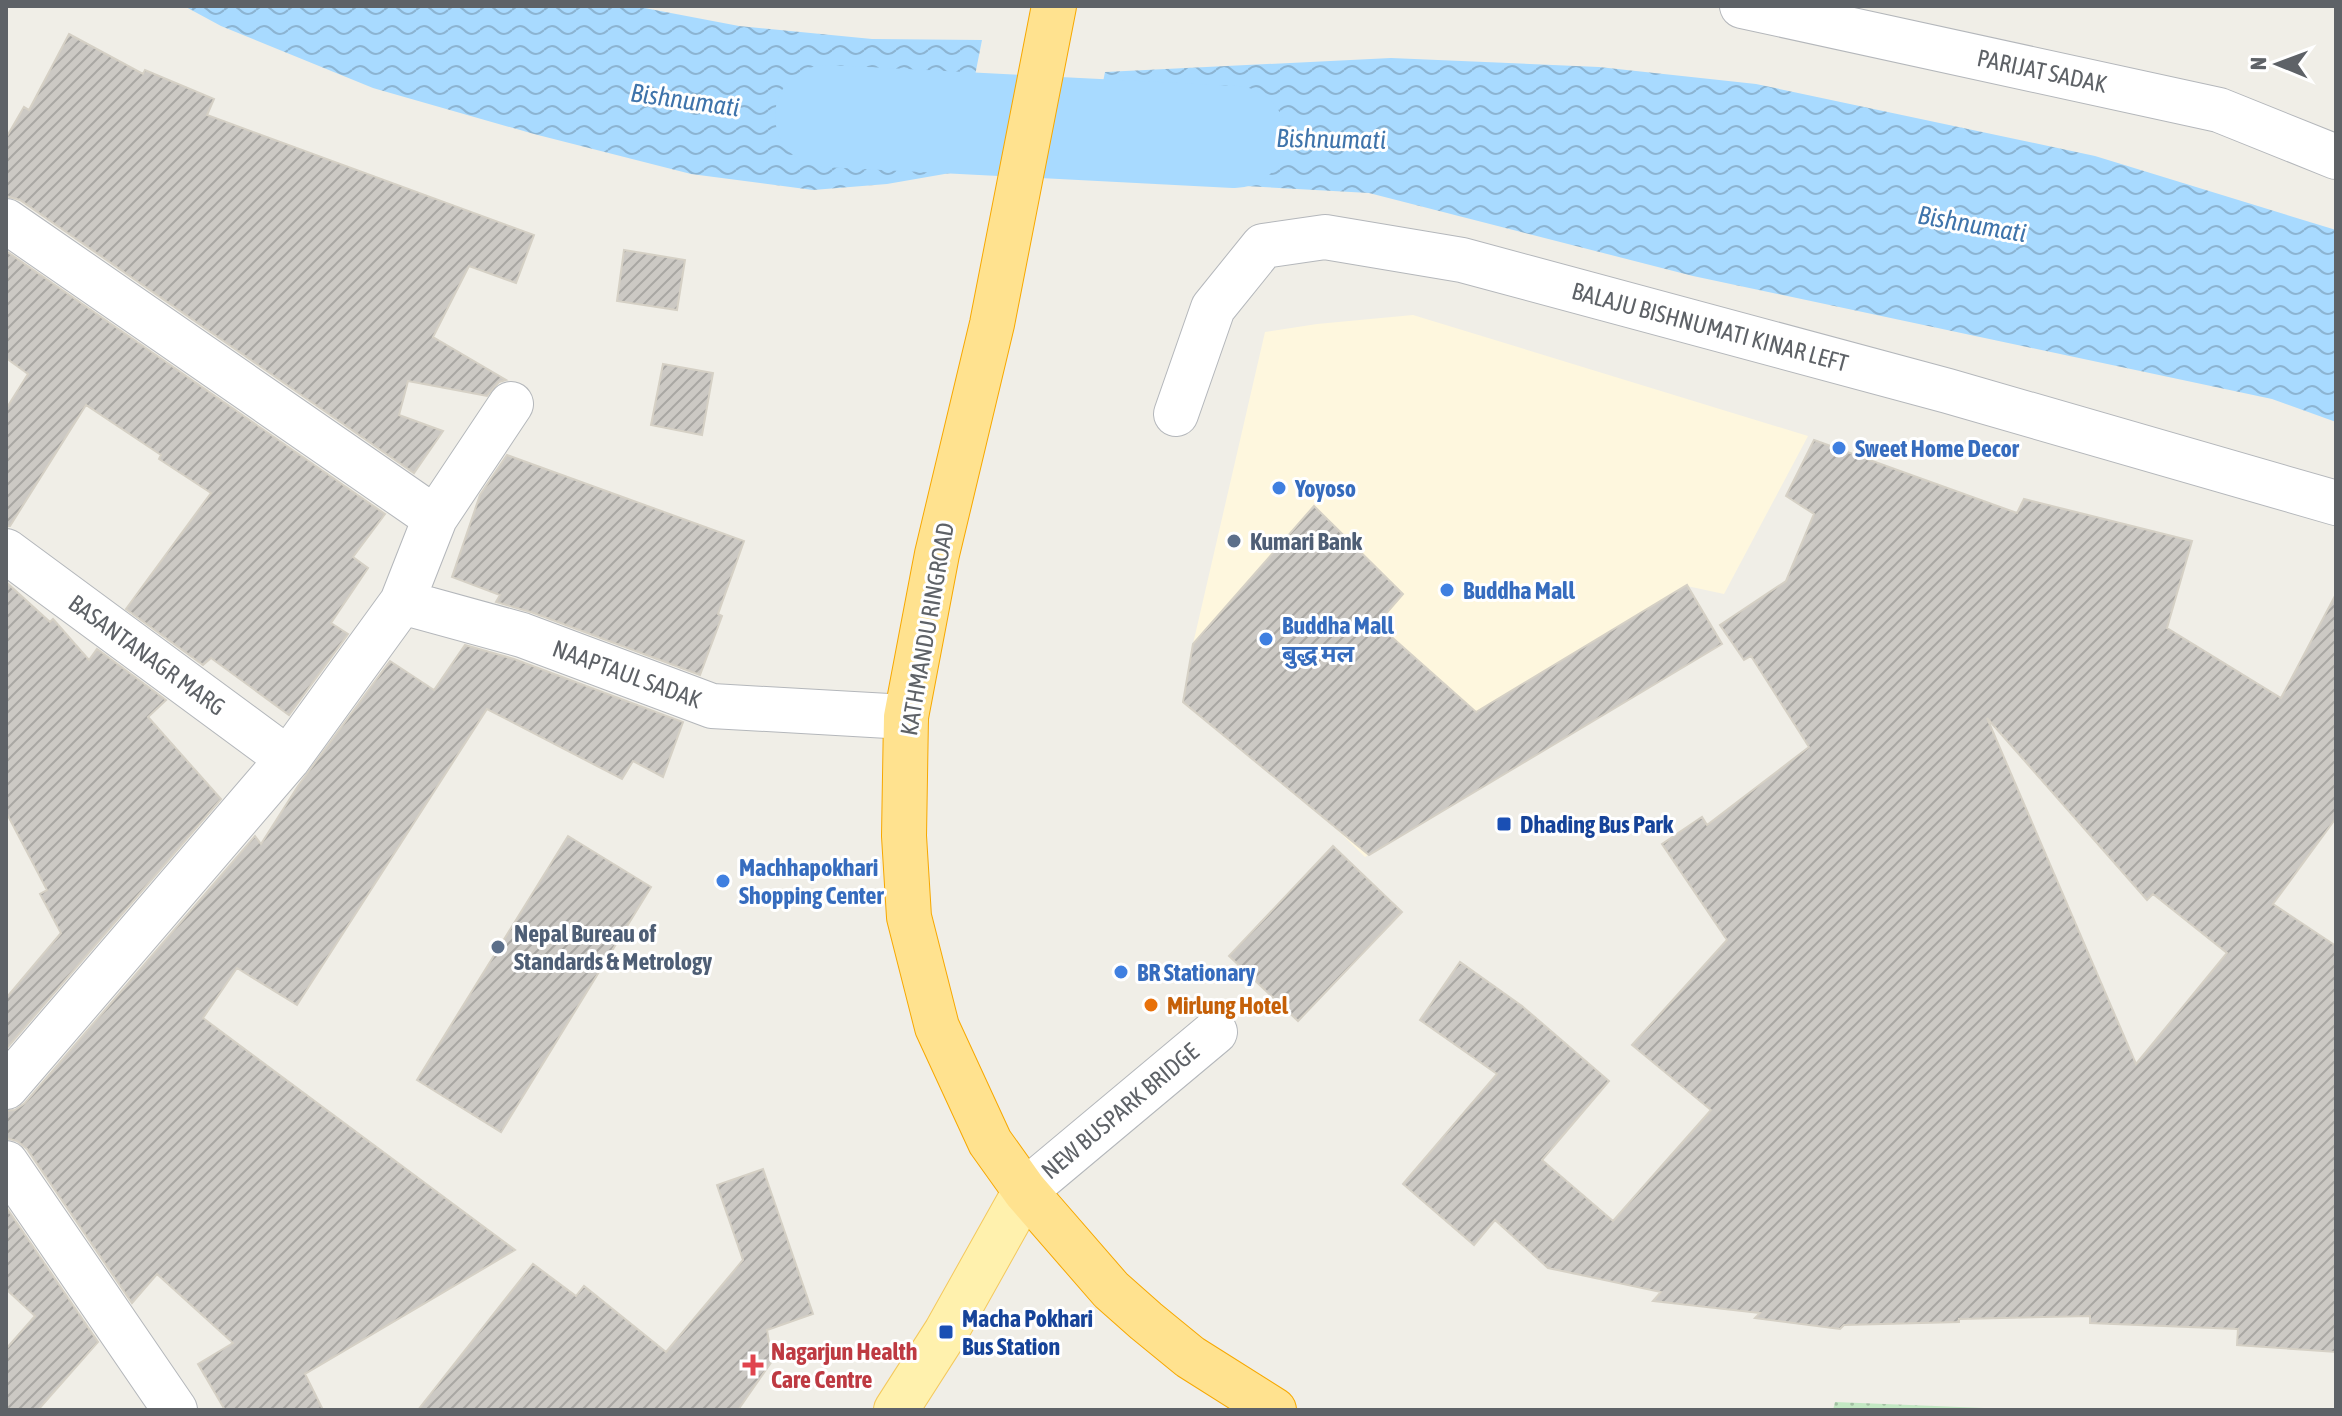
<svg xmlns="http://www.w3.org/2000/svg" width="2342" height="1416" font-family="'Asap Condensed','Noto Sans Devanagari',sans-serif">
  <style>
    .commercial { fill: #fef7de }
    .park { fill: url(#park-dots) }
    .water { fill: url(#water-waves) }
    .lines { fill: none; stroke-linecap: round; stroke-linejoin: round }
    .river { stroke: #a8daff; stroke-width: 102 }
    .building { fill: url(#building-hatch); stroke: #d5d0c5; stroke-width: 2; fill-rule: evenodd }
    .street-casing { stroke: #b4b7bb; stroke-width: 46 }
    .primary-casing { stroke: #f4c85c; stroke-width: 46 }
    .highway-casing { stroke: #f7a800; stroke-width: 46 }
    .street { stroke: #fff; stroke-width: 44 }
    .primary { stroke: #fff1ad; stroke-width: 44 }
    .highway { stroke: #ffe28f; stroke-width: 44 }
    .shop-dot { fill: #3f7fe0; stroke: #fff; stroke-width: 3 }
    .service-dot { fill: #5c6f8a; stroke: #fff; stroke-width: 3 }
    .transit-dot { fill: #1a4fb4; stroke: #fff; stroke-width: 3 }
    .food-dot { fill: #e8710a; stroke: #fff; stroke-width: 3 }
    .health-dot { fill: #e0444e; stroke: #fff; stroke-width: 3 }
    .labels { text-anchor: middle; dominant-baseline: central; stroke-width: 6; stroke-linejoin: round; paint-order: stroke }
    .street-label { font-size: 24px; fill: #5e6267; stroke: #fff }
    .shop-label { font-size: 24px; font-weight: bold; fill: #366cbe; stroke: #fff; text-anchor: start }
    .service-label { font-size: 24px; font-weight: bold; fill: #4e5e75; stroke: #fff; text-anchor: start }
    .transit-label { font-size: 24px; font-weight: bold; fill: #164399; stroke: #fff; text-anchor: start }
    .food-label { font-size: 24px; font-weight: bold; fill: #c56008; stroke: #fff; text-anchor: start }
    .health-label { font-size: 24px; font-weight: bold; fill: #be3a42; stroke: #fff; text-anchor: start }
    .water-label { font-size: 26px; font-style: italic; fill: #3f74ab; stroke: #fff }
  </style>
  <defs>
    <pattern id="park-dots" width="8" height="8" patternUnits="userSpaceOnUse" patternTransform="scale(2)"><rect width="8" height="8" fill="#c3e8c3"/><path d="M2 2h.1M6 6h.1" fill="none" stroke="#a2bfa2" stroke-width="1.8" stroke-linecap="round"/></pattern>
    <pattern id="water-waves" width="16" height="10" patternUnits="userSpaceOnUse" patternTransform="scale(2)"><rect width="16" height="10" fill="#a8daff"/><path d="M0 5q4-4 8 0t8 0" fill="none" stroke="#8cb4d2"/></pattern>
    <pattern id="building-hatch" width="6" height="6" patternUnits="userSpaceOnUse" patternTransform="scale(2)"><rect width="6" height="6" fill="#ccc9c4"/><path d="M-1 1l2-2M0 6l6-6M5 7l2-2" fill="none" stroke="#a9a7a3"/></pattern>
  </defs>
  <rect width="100%" height="100%" fill="#f0eee7"/>
  <!-- commercial -->
  <path class="commercial" d="M1413,315L1808,436L1724,594L1687,586L1722,644L1365,857L1326,819L1183,702L1193,644L1265,332L1317,324Z"/>
  <!-- park -->
  <path class="park" d="M1835,1402L2037,1410H1833Z"/>
  <!-- water -->
  <path class="water" d="M184,6H634L739,26L872,39L982,40L956,172L887,184L813,190L691,174L534,134L373,88L221,26Z
    M1391,58L1599,67L1756,84L2095,156L2336,230V422L2272,399L1693,276L1369,193L1084,177L1105,72Z"/>
  <g class="lines">
    <!-- river -->
    <path class="river" d="M826,116L1235,137"/>
  </g>
  <!-- building -->
  <path class="building" d="M69,34L143,74L145,70L214,99L207,115L534,235L516,283L469,266L433,337L506,380L499,382L487,396L408,381L399,415L443,431L414,473L20,200L6,196V138L24,107L29,110Z
    M624,250L685,260L677,310L617,301Z
    M6,251L385,514L353,557L368,568L331,623L348,634L289,715L211,658L203,665L126,609L211,493L159,459L161,455L86,405L10,526H6V409L28,374L6,358Z
    M663,364L713,373L702,435L651,425Z
    M1814,440L2017,513L2024,499L2192,541L2167,628L2281,698L2336,594V818L2273,904L2336,946V1352L2237,1345L2238,1329L2090,1323V1316L1959,1319V1322L1844,1325L1840,1329L1755,1318L1760,1313L1653,1301L1661,1292L1548,1268L1495,1220L1474,1245L1403,1184L1497,1074L1420,1020L1460,962L1522,1006L1609,1081L1542,1160L1613,1221L1711,1110L1632,1045L1727,940L1662,844L1702,817L1707,825L1809,747L1751,656L1744,660L1720,625L1786,581L1814,514L1786,496ZM1987,718L2147,900L2153,894L2227,953L2136,1064Z
    M507,455L744,541L718,614L722,616L700,675L531,612L496,602L500,595L452,577L480,495Z
    M1314,506L1403,594L1377,624L1476,712L1687,585L1722,644L1369,855L1183,702L1193,644Z
    M6,582L50,622L53,619L89,660L97,649L166,700L148,717L221,799L6,1049V998L61,933L40,894L47,890L6,812Z
    M465,645L514,659L683,722L663,777L633,761L622,779L487,709L297,1005L237,968L203,1018L515,1250L305,1374L323,1410H225L198,1364L233,1343L157,1274L132,1303L27,1149L17,1141L6,1138V1111L15,1110L25,1103L255,836L261,844L298,786L390,661L434,690Z
    M568,836L651,887L501,1132L417,1080Z
    M1333,846L1402,912L1298,1021L1229,956Z
    M763,1169L813,1314L767,1330L772,1361L738,1410H418L533,1264L576,1296L584,1286L666,1352L743,1260L717,1185Z
    M6,1207L98,1342L38,1410H6V1349L35,1316L6,1289Z"/>
  <g class="lines">
    <!-- street casing -->
    <g class="street-casing">
      <path id="street" d="M1742,6L2219,110L2336,157
        M6,221L435,518
        M1176,414L1213,308L1263,246L1325,237L1462,260L1948,391L2336,503
        M6,551L288,759
        M402,602L522,635L712,706L906,717
        M6,1087L288,759L402,602L435,518L511,404
        M6,1163L175,1410
        M1025,1191L1215,1032"/>
    </g>
    <!-- primary casing -->
    <g class="primary-casing">
      <path id="primary" d="M896,1410L946,1332L1025,1191"/>
    </g>
    <!-- highway casing -->
    <g class="highway-casing">
      <path id="highway" d="M1054,6L992,324L937,554L906,717L904,836L909,917L937,1027L990,1142L1025,1191L1111,1290L1146,1321L1190,1357L1274,1410"/>
    </g>
    <!-- street -->
    <use href="#street" class="street"/>
    <!-- primary -->
    <use href="#primary" class="primary"/>
    <!-- highway -->
    <use href="#highway" class="highway"/>
  </g>
  <!-- markers -->
  <g class="shop-dot">
    <circle cx="1839" cy="448" r="8"/>
    <circle cx="1279" cy="488" r="8"/>
    <circle cx="1447" cy="590" r="8"/>
    <circle cx="1266" cy="639" r="8"/>
    <circle cx="723" cy="881" r="8"/>
    <circle cx="1121" cy="972" r="8"/>
  </g>
  <g class="service-dot">
    <circle cx="1234" cy="541" r="8"/>
    <circle cx="498" cy="947" r="8"/>
  </g>
  <g class="transit-dot">
    <rect x="1496" y="816" width="16" height="16" rx="4"/>
    <rect x="938" y="1324" width="16" height="16" rx="4"/>
  </g>
  <circle class="food-dot" cx="1151" cy="1005" r="8"/>
  <path class="health-dot" d="M749 1353h8v8h8v8h-8v8h-8v-8h-8v-8h8z"/>
  <g class="labels">
    <!-- street labels -->
    <g class="street-label">
      <text transform="translate(2042 71) rotate(12)">PARIJAT SADAK</text>
      <text transform="translate(1710 327) rotate(15)">BALAJU BISHNUMATI KINAR LEFT</text>
      <text transform="translate(927 629) rotate(-80)">KATHMANDU RINGROAD</text>
      <text transform="translate(147 655) rotate(36)">BASANTANAGR MARG</text>
      <text transform="translate(627 674) rotate(20)">NAAPTAUL SADAK</text>
      <text transform="translate(1120 1111) rotate(-40)">NEW BUSPARK BRIDGE</text>
    </g>
    <!-- shop labels -->
    <g class="shop-label">
      <text x="1855" y="448">Sweet Home Decor</text>
      <text x="1295" y="488">Yoyoso</text>
      <text x="1463" y="590">Buddha Mall</text>
      <text x="1282" y="625">Buddha Mall<tspan x="1282" dy="28">बुद्ध मल</tspan></text>
      <text x="739" y="867">Machhapokhari<tspan x="739" dy="28">Shopping Center</tspan></text>
      <text x="1137" y="972">BR Stationary</text>
    </g>
    <!-- service labels -->
    <g class="service-label">
      <text x="1250" y="541">Kumari Bank</text>
      <text x="514" y="933">Nepal Bureau of<tspan x="514" dy="28">Standards &amp; Metrology</tspan></text>
    </g>
    <!-- transit labels -->
    <g class="transit-label">
      <text x="1520" y="824">Dhading Bus Park</text>
      <text x="962" y="1318">Macha Pokhari<tspan x="962" dy="28">Bus Station</tspan></text>
    </g>
    <!-- food labels -->
    <g class="food-label">
      <text x="1167" y="1005">Mirlung Hotel</text>
    </g>
    <!-- health labels -->
    <g class="health-label">
      <text x="771" y="1351">Nagarjun Health<tspan x="771" dy="28">Care Centre</tspan></text>
    </g>
    <!-- water labels -->
    <g class="water-label">
      <text transform="translate(685 100) rotate(8)">Bishnumati</text>
      <text transform="translate(1331 139) rotate(1)">Bishnumati</text>
      <text transform="translate(1972 224) rotate(10)">Bishnumati</text>
    </g>
  </g>
  <!-- border -->
  <rect width="2342" height="1416" fill="none" stroke="#5e6267" stroke-width="16"/>
  <!-- north arrow -->
  <g transform="translate(2278 64) rotate(271)" stroke="#ffffff" stroke-width="6" paint-order="stroke">
  <path d="M0-6L14 30L0 20L-14 30Z" fill="#5e6267"/>
  <text y="-12" font-size="22" font-weight="bold" text-anchor="middle" fill="#5e6267">N</text>
  </g>
</svg>
